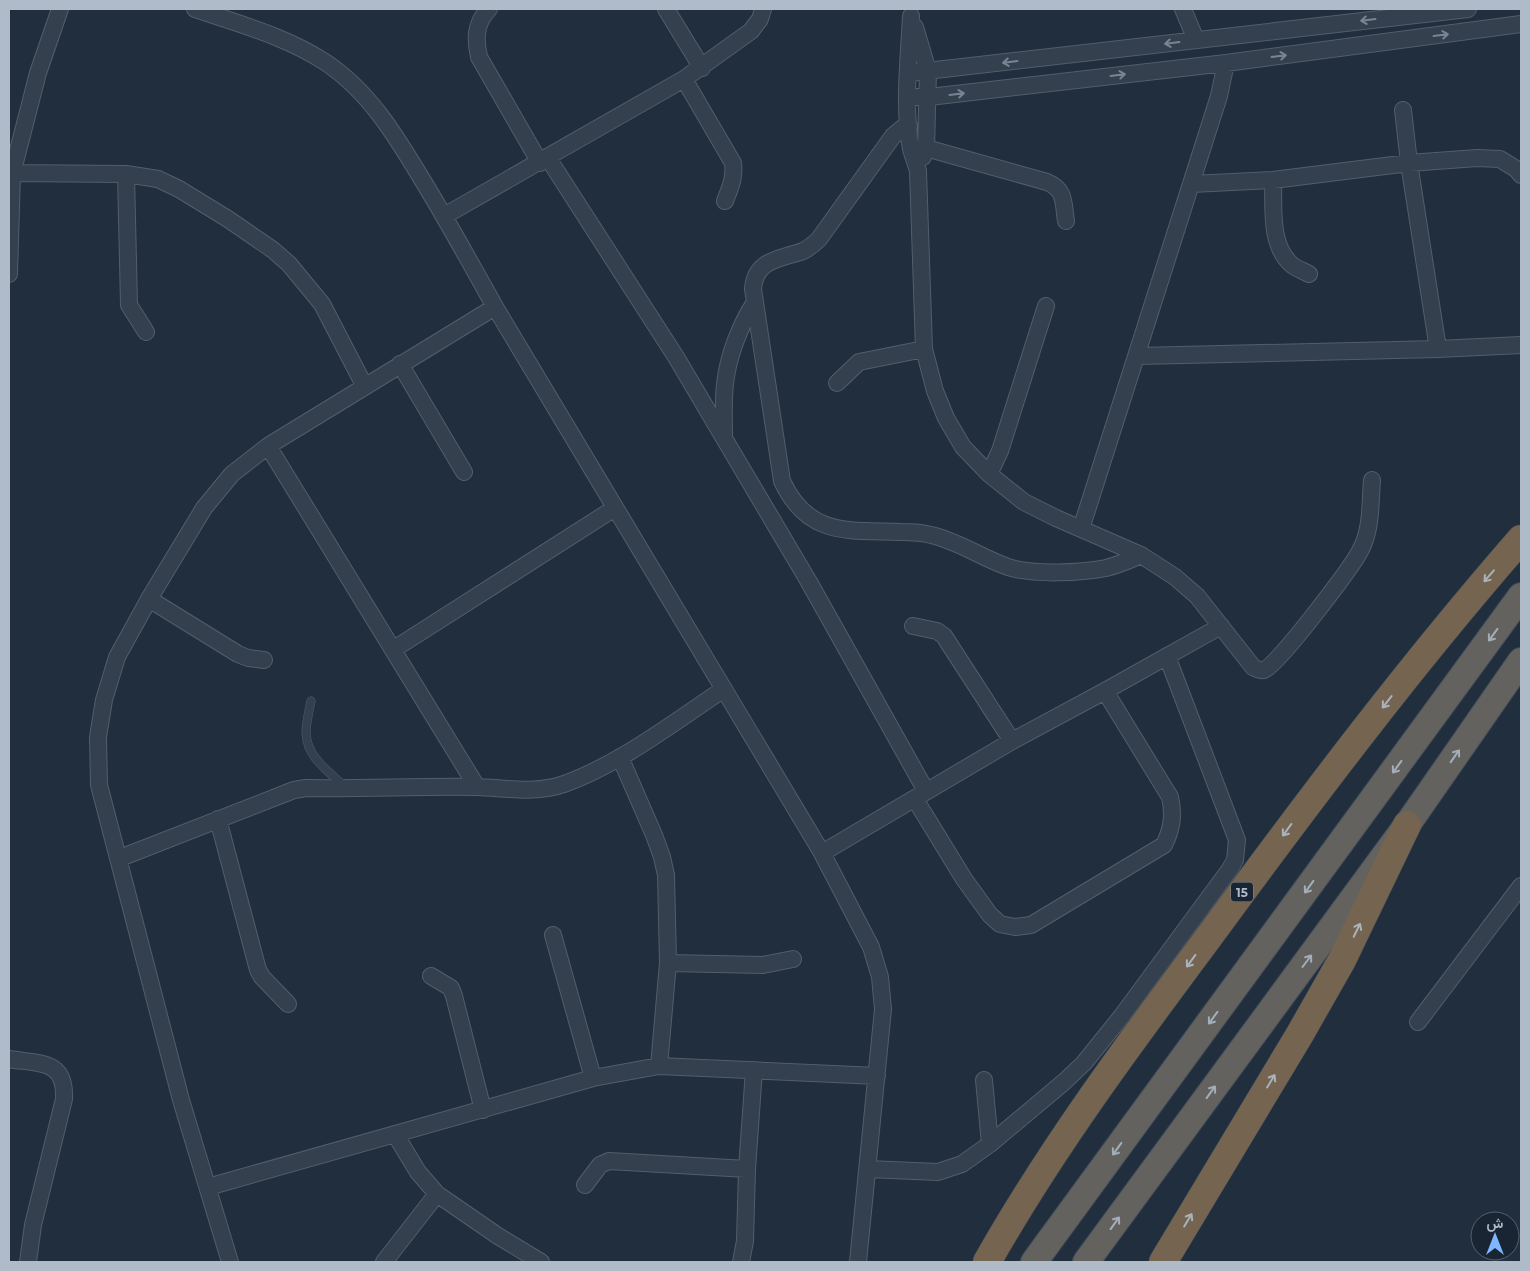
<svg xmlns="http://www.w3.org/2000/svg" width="1530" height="1271" font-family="Montserrat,Vazirmatn,sans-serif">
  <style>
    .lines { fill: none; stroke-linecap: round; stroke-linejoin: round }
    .service-casing { stroke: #525e6b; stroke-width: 9 }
    .minor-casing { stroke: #525e6b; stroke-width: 18 }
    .trunk-casing { stroke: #3f4b58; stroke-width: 28 }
    .motorway-casing { stroke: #3f4b58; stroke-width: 29 }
    .service { stroke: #34404d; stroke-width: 8 }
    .minor { stroke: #34404d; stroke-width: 16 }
    .trunk { stroke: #63625f; stroke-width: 26 }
    .motorway { stroke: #746450; stroke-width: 28 }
    .oneway { stroke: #788491 }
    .oneway2 { stroke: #a9b2bd }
    .oneway3 { stroke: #a4aeb9 }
    .labels { text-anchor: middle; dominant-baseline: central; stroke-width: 4; stroke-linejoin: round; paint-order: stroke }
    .shield { fill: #192532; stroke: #828e9c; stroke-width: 1 }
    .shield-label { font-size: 12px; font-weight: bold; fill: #afbbc9 }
  </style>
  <rect width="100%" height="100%" fill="#202e3d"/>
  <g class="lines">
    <!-- service casing -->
    <g class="service-casing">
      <path id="service" d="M311,701C309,711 306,723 306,733C307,757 327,770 344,786"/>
    </g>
    <!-- minor casing -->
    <g class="minor-casing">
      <path id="minor" d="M195,9C239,24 285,36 325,62C369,91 396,136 423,181C448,222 471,264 495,307L822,853L871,947L880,977L883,1009L858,1262
        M489,9C475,23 475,39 479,57L540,163
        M666,9L702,68
        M1183,9L1196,40
        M911,16C909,57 903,108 911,149C913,156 916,164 918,171L924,349L935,391L946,418L963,447L989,474L1024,502L1056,518L1141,555L1175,577L1197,596L1253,667C1257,669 1260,671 1264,670C1278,665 1351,568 1360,551C1372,529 1370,504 1372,480
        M915,27L928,71L926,148L923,157
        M909,73L1468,9
        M684,79L733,163C735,178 730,188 725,201
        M908,97H929L1226,63L1521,24
        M1403,110L1409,163L1438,349
        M909,126H905L893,136L819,239C814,244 809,248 803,251C781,259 755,259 753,289L782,481C808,537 848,530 901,532C911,532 921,532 931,535C958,541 982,558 1008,567C1032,575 1081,573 1106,568C1118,565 1130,560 1141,555
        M911,149L926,148L1047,182C1066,190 1063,203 1066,221
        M548,158L676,357L809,582L926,791
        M9,173L126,174L158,179L179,189L228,219L273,250L289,264L322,304L364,385
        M126,174L129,305L146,332
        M1273,180C1274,208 1269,245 1292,265C1297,269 1304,271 1309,274
        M1192,184L1273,180L1409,163L1477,158L1500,159L1516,169L1521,175
        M444,216L684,79L751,31L760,19L763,9
        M9,274L12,174L38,73L60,9
        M1138,356L1438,349L1521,345
        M400,364L464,472
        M837,383L859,362L924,349
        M724,438C724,420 723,402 725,384C728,356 740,325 755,302
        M268,446L477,787
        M989,474L1000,451L1046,306
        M1081,529L1219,96L1226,63
        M149,599L238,654L248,658L264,660
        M913,626L937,631L944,636L1012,741
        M394,649L615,508
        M620,757L654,835L662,857L666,875L668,963L659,1066
        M915,799L964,879L990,915L1000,924L1015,927L1031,925L1164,845C1172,829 1174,815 1170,797L1105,691
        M218,819L258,970L262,977L288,1004
        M822,853L1012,741L1105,691L1221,626
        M120,858L294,790L306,788C363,789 420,786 477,787C506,788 536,794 564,784C620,764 674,722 724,689
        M553,935L593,1078
        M668,963L763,965L793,959
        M431,976L451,988L454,996L483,1110
        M1418,1022L1521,886
        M9,1059C39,1064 66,1059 64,1099L33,1225L28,1262
        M984,1080L990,1144
        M395,1134L418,1172L437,1194L498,1236L541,1262
        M868,1169L938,1172L962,1164L990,1144L1064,1082L1084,1063L1121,1017L1230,869L1235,860L1237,840L1167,656
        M585,1185L600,1165L609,1161L747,1169
        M208,1187L593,1078L659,1066L877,1076
        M230,1262L181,1100L99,785L98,737L104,700L117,657L149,599L204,508L232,474L268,446L495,307
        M384,1262L437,1194
        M741,1262L745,1241L747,1169L754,1070"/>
    </g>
    <!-- trunk casing -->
    <g class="trunk-casing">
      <path id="trunk" d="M1034,1262L1521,596
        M1086,1262L1407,825L1521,661"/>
    </g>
    <!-- motorway casing -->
    <g class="motorway-casing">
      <path id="motorway" d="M987,1262C1052,1147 1132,1040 1211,934C1310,799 1411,665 1521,539
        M1163,1262L1300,1034L1342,960L1407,825"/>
    </g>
    <!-- service -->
    <use href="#service" class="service"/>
    <!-- minor -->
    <use href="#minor" class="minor"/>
    <!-- trunk -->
    <use href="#trunk" class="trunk"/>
    <!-- motorway -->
    <use href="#motorway" class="motorway"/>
  </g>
  <!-- one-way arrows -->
  <defs><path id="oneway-shaft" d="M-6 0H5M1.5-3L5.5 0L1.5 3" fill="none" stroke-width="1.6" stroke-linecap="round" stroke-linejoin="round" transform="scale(1.25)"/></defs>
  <g class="oneway">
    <use href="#oneway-shaft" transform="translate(1368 20) rotate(173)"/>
    <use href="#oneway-shaft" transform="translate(1441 35) rotate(-7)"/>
    <use href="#oneway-shaft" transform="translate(1172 43) rotate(173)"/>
    <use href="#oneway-shaft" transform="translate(1279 56) rotate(-7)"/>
    <use href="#oneway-shaft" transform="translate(1010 62) rotate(173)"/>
    <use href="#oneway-shaft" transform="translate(1118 75) rotate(-7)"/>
    <use href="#oneway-shaft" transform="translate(957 94) rotate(-7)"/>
  </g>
  <g class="oneway2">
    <use href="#oneway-shaft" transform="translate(1489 576) rotate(131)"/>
    <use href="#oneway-shaft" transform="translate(1387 702) rotate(128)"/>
    <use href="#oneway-shaft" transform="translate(1287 830) rotate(126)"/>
    <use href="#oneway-shaft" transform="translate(1357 930) rotate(-64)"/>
    <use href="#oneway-shaft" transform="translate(1191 961) rotate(126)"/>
    <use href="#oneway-shaft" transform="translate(1271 1081) rotate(-59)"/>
    <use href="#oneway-shaft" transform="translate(1188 1220) rotate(-59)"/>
  </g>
  <g class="oneway3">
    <use href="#oneway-shaft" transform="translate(1493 635) rotate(126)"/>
    <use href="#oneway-shaft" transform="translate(1455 756) rotate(-55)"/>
    <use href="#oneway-shaft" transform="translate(1397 767) rotate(126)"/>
    <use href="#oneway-shaft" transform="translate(1309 887) rotate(126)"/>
    <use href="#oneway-shaft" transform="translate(1307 961) rotate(-53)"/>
    <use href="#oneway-shaft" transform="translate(1213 1018) rotate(126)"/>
    <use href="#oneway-shaft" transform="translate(1211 1092) rotate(-54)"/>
    <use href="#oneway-shaft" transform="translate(1117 1149) rotate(126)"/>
    <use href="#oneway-shaft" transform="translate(1115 1223) rotate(-54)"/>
  </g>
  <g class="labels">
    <!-- shield labels -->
    <rect class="shield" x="1231" y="882.5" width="22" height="19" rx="4"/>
    <g class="shield-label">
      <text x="1242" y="892">15</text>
    </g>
  </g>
  <!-- border -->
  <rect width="1530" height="1271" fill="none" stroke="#afbbc9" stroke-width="20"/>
  <!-- north arrow -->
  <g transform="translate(1495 1236)"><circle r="24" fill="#192532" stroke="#55616e"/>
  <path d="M0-4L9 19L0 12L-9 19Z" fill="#7eb7ff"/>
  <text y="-8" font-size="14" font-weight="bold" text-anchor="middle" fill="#afbbc9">ش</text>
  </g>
</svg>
